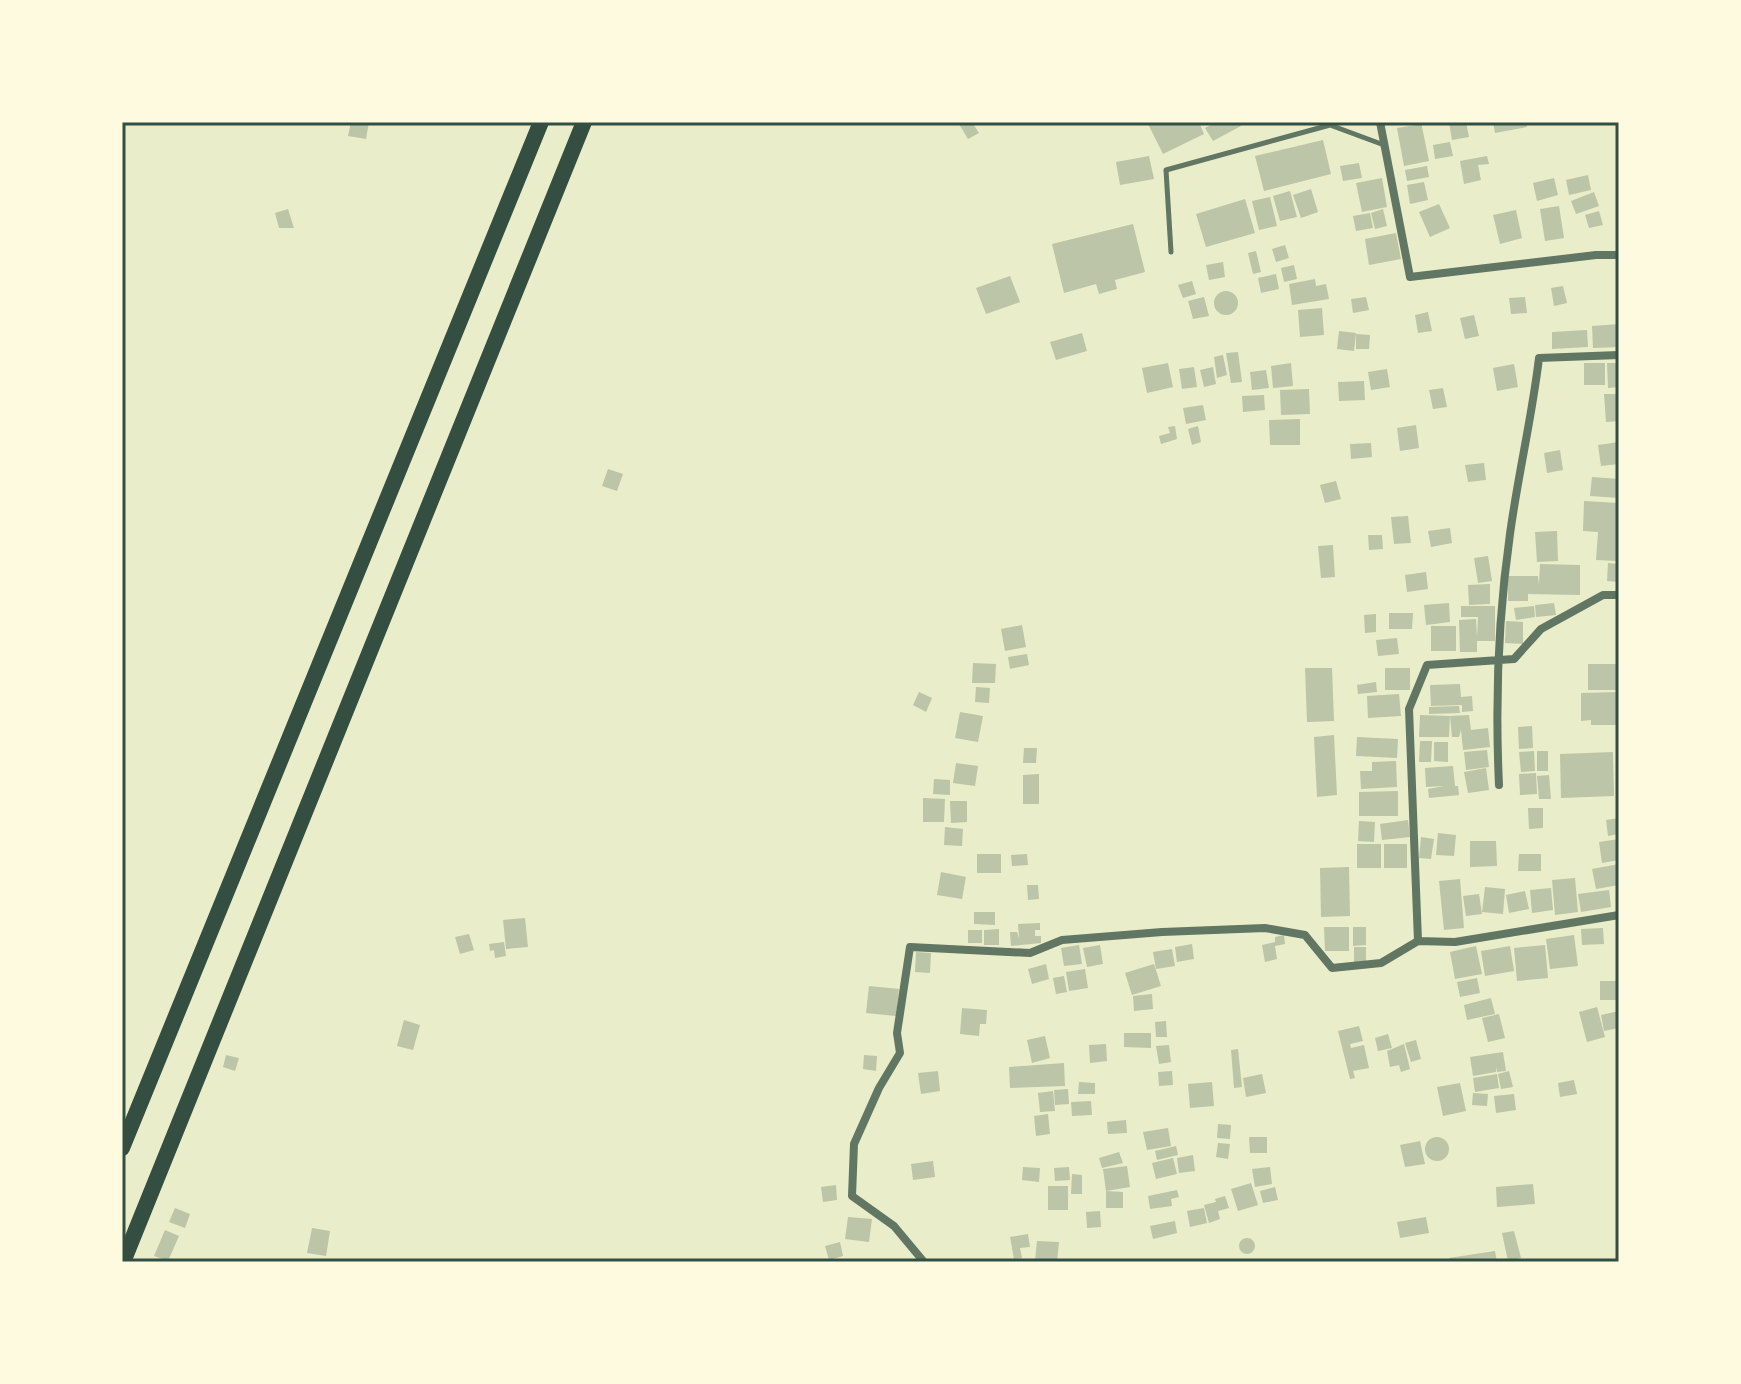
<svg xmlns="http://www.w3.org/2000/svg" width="1741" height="1384" font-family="Arial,sans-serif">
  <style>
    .building { fill: #bcc5a7 }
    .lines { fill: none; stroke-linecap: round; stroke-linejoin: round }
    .service { stroke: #617663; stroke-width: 5 }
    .minor { stroke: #617663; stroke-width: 8 }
    .trunk { stroke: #344e41; stroke-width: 16 }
    .neatline { fill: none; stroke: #344e41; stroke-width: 3 }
  </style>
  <rect width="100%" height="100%" fill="#e9edc9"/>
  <!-- building -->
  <path class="building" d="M351,122H369L366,139L348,136Z
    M963,122H972L979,133L968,139L959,124Z
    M1147,122H1199L1204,134L1163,154Z
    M1216,122H1238L1241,126L1213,141L1205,128Z
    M1415,122H1421L1429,161L1404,166L1397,128L1416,125Z
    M1449,122H1466L1469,137L1452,140Z
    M1493,122H1526L1527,127L1495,133Z
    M1323,140L1331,174L1264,191L1255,156Z
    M1450,142L1453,156L1435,159L1433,145Z
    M1149,156L1154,179L1120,185L1116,162Z
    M1487,156L1489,164L1478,165L1481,180L1464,184L1460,161Z
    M1359,163L1362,178L1343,181L1340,166Z
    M1427,166L1429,177L1407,181L1405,170Z
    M1588,175L1591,190L1569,195L1566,180Z
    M1382,178L1387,207L1362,212L1356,183Z
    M1554,178L1558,195L1537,201L1533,183Z
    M1424,182L1428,200L1410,204L1407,185Z
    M1311,189L1318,212L1301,218L1293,195Z
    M1290,191L1297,217L1280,221L1273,196Z
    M1594,192L1599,206L1576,214L1571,201Z
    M1270,197L1277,226L1259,230L1252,201Z
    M1245,199L1255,233L1206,247L1196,214Z
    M1439,204L1450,228L1430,237L1419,212Z
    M1559,206L1564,238L1545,241L1540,209Z
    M288,209L294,228H279L275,213Z
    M1383,209L1387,226L1375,229L1371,213Z
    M1516,210L1522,238L1500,244L1493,215Z
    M1599,211L1603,225L1589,228L1585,215Z
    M1370,213L1373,228L1356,231L1353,216Z
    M1133,224L1145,272L1115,280L1117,289L1099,294L1096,284L1064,293L1052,244Z
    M1396,233L1401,259L1369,265L1365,239Z
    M1285,245L1289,258L1276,262L1272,249Z
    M1256,251L1261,272L1253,274L1248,253Z
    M1223,262L1225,277L1209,280L1206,265Z
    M1294,265L1297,279L1284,282L1281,268Z
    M1276,274L1279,289L1261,293L1258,278Z
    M1010,276L1020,302L986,314L976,288Z
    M1315,279L1316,286L1326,284L1329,299L1292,305L1289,284Z
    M1192,281L1196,294L1183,298L1178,285Z
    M1563,286L1567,303L1554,306L1551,288Z
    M1214 303a12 12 0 1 1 24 0a12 12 0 1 1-24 0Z
    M1204,297L1209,316L1193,319L1188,301Z
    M1366,297L1369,310L1353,313L1351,299Z
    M1525,297L1527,313L1511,314L1509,298Z
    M1322,308L1324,335L1300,337L1298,310Z
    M1428,312L1432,331L1418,333L1415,315Z
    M1474,315L1479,336L1465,339L1460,318Z
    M1619,324V347L1593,348L1592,326Z
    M1587,330L1588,347L1552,349V332Z
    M1339,331L1356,333L1354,351L1337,349Z
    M1082,333L1087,351L1056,360L1050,342Z
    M1356,334L1370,335L1369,349H1356Z
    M1238,352L1242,382L1231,383L1226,353Z
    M1223,355L1227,375L1217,378L1214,357Z
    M1168,363L1173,387L1147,393L1142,368Z
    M1291,363L1293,386L1273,388L1271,366Z
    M1584,363H1605V385H1584Z
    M1607,363H1619V387L1608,388Z
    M1514,364L1518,387L1497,391L1493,368Z
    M1194,367L1197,387L1182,389L1179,369Z
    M1213,367L1216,384L1204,387L1200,370Z
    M1387,369L1390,387L1371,390L1368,372Z
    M1266,370L1269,388L1252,390L1250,372Z
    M1364,381L1365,400L1339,401L1338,382Z
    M1443,388L1447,407L1433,409L1429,390Z
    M1309,389L1310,414L1281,415L1280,390Z
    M1604,394H1618L1619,421L1606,422Z
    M1264,395L1265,410L1243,412L1242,396Z
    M1203,405L1206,420L1186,424L1183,408Z
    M1300,419V445H1270L1269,420Z
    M1416,425L1419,448L1400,451L1397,428Z
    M1175,426L1177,439L1161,444L1159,436L1170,433L1168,427Z
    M1198,426L1201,442L1192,445L1188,429Z
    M1619,442V464L1601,466L1598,445Z
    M1371,443L1372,457L1351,459L1350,444Z
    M1560,450L1563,470L1547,473L1544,453Z
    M1484,463L1486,480L1468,482L1465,465Z
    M608,469L623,474L617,491L602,486Z
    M1592,477L1619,479V498L1590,496Z
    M1336,481L1341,499L1325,503L1320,485Z
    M1584,501L1619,503L1617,561L1596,560L1598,532L1583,531Z
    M1408,516L1411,543L1394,544L1391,517Z
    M1450,528L1452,543L1431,547L1428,531Z
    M1557,531L1558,561L1537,562L1535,532Z
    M1368,535H1382L1383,549L1369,550Z
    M1333,545L1335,577L1321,578L1318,546Z
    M1488,556L1492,581L1478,583L1474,558Z
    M1608,563L1619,564V582L1607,581Z
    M1540,564L1580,565V595L1528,594V601H1508V576H1538L1539,585Z
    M1426,572L1428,589L1407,592L1405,575Z
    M1490,584V604L1469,605L1468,585Z
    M1449,603L1450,622L1426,625L1424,605Z
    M1554,603L1556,615L1536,617L1535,605Z
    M1461,606H1495V641H1477V652H1460L1459,620L1476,619L1477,637L1478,617H1461Z
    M1534,606L1535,617L1516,620L1514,608Z
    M1389,613H1413L1412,629H1389Z
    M1376,614V632L1365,633L1364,615Z
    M1506,621L1523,622V644L1505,643Z
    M1022,625L1026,647L1005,651L1001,629Z
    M1431,626H1456V651H1431Z
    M1397,638L1399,654L1378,656L1376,640Z
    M1027,654L1029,665L1010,669L1008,657Z
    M973,663L996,664L995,683H972Z
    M1588,664H1619L1618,690H1588Z
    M1305,668H1332L1334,721L1307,722Z
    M1385,668H1410V690H1385Z
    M1376,682L1377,692L1358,694L1357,685Z
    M1460,684L1461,697L1472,696L1473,711L1462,712V705L1431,706L1430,685Z
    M976,687L990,688L989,703L975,702Z
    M919,692L932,698L926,712L913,705Z
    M1619,692V725H1591V720L1581,721V693Z
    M1399,694L1401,716L1368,718L1367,696Z
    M1459,706L1460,713L1429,714V707Z
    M960,712L983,716L978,742L955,738Z
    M1420,715L1450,716L1449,737H1419Z
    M1469,715L1471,730L1488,728L1490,747L1463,750L1461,730L1459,737H1452L1450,716Z
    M1532,726L1533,748L1519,749L1518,727Z
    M1334,735L1337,795L1317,797L1314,737Z
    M1357,737L1398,739L1397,758L1356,756Z
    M1420,741H1432L1431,762H1419Z
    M1434,742H1448V762L1434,761Z
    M1024,748H1037L1036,763H1023Z
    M1487,750L1489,767L1466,770L1464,752Z
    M1534,751L1535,771L1521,772L1519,752Z
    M1537,751H1548V771H1537Z
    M1613,752L1614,796L1561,798L1560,754Z
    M1396,761L1397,787L1361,789L1360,771H1372V762Z
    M956,763L978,766L975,786L953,783Z
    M1453,766L1455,786H1458L1459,795L1429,798L1428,789L1444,786L1426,787L1425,768Z
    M1486,768L1489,790L1468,793L1464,772Z
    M1536,773L1537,794L1520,795L1519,774Z
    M1039,774V804H1023V775Z
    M1549,775L1551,799H1539L1537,776Z
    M934,779L950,780V795L933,794Z
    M1398,791V816H1359V792Z
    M923,798L945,799L944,822H923Z
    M950,801H967V822L951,823Z
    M1528,808H1543V828L1529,829Z
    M1619,818V834L1608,836L1606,820Z
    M1408,820L1410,837L1382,840L1380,824Z
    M1359,821L1375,822L1374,842L1358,841Z
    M945,827L963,829L962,846L944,845Z
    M1438,833L1456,835L1454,856L1436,855Z
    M1421,837L1434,839L1431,859L1419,858Z
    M1619,839V860L1602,863L1599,842Z
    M1470,841H1496L1497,866L1470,867Z
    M1357,844H1381V868H1357Z
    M1384,844H1407V868H1384Z
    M977,854H1001V873H977Z
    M1027,854L1028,865L1012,866L1011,855Z
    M1519,854H1541V871H1518Z
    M1619,864V885L1596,889L1592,869Z
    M1349,867L1350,916L1321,917L1320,868Z
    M941,872L966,877L962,899L937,895Z
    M1575,878L1578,912L1555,915L1552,880Z
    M1460,879L1464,928L1444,930L1439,881Z
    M1027,885H1038L1039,899L1028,900Z
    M1485,887L1505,889L1503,914L1482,912Z
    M1551,888L1553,910L1532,913L1530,890Z
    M1609,890L1611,907L1581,912L1578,894Z
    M1525,891L1529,909L1509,913L1506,895Z
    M1479,894L1482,914L1466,916L1463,896Z
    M974,912H995V925L974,924Z
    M525,918L528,947L506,949L503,920Z
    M1040,923V930H1035V936H1041V943L1011,946L1010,932H1017L1019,938L1018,924Z
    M1324,927H1349V951H1325Z
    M1353,927H1366V945L1353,946Z
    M1603,928L1604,944L1582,945L1581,929Z
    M999,929V945H984V930Z
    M968,930H982V943H968Z
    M469,934L474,950L460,954L455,937Z
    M1284,935L1285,944L1275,946L1277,959L1265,962L1262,945L1275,942V937Z
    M1574,935L1578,966L1550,969L1546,939Z
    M504,942L506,956L495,958L494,950L490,951L489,944Z
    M1192,944L1194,959L1177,962L1175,947Z
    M1079,945L1082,964L1064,966L1061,948Z
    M1100,945L1103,964L1087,967L1083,948Z
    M1545,945L1548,978L1517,981L1514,948Z
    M1476,946L1482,974L1455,979L1450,952Z
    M1510,946L1514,971L1485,976L1481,951Z
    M1354,947H1366V963H1354Z
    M1172,949L1175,966L1156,969L1153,952Z
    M916,952L931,953L930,973L915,972Z
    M1046,964L1049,979L1032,984L1028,969Z
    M1154,964L1161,986L1132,995L1125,973Z
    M1085,969L1088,988L1069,991L1066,972Z
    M1064,976L1067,992L1056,994L1053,978Z
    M1477,978L1480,993L1460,997L1457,982Z
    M1600,981H1619V1000H1600Z
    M869,986L899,989L896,1016L866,1013Z
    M1152,994L1153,1009L1134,1011L1133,996Z
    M1491,998L1495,1014L1467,1020L1464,1005Z
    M1597,1007L1605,1037L1587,1042L1579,1012Z
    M962,1008L987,1010L986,1024H980L979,1036L960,1034Z
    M1619,1011V1028L1604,1031L1601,1015Z
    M1499,1014L1505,1038L1488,1042L1482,1018Z
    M404,1020L420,1025L413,1050L397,1046Z
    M1166,1021L1167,1037H1156L1155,1022Z
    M1359,1026L1363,1041L1350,1044L1351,1048L1364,1045L1369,1068L1353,1071L1355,1078L1350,1079L1338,1031Z
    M1124,1033H1151V1048L1124,1047Z
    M1388,1034L1392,1048L1378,1051L1375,1038Z
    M1045,1036L1050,1058L1032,1063L1027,1040Z
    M1416,1040L1421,1059L1411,1062L1405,1043Z
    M1106,1044L1107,1061L1090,1063L1089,1045Z
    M1404,1044L1410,1069L1401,1072L1399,1065L1390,1067L1387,1051Z
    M1169,1045L1171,1062L1159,1064L1156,1046Z
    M1238,1049L1242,1087L1234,1088L1231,1050Z
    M1503,1052L1506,1071L1497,1072L1496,1067V1072L1473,1076L1470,1057Z
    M226,1055L239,1058L235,1071L223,1067Z
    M864,1055L877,1056L876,1071L863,1069Z
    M1064,1063L1065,1086L1010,1088L1009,1067Z
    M938,1071L940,1091L921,1094L918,1073Z
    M1172,1071L1173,1085L1159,1086L1158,1072Z
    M1509,1071L1513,1087L1501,1089L1498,1074Z
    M1262,1074L1266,1093L1246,1097L1243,1078Z
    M1497,1074L1499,1088L1475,1092L1473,1078Z
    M1574,1080L1577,1094L1560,1097L1558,1083Z
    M1079,1082L1095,1083V1094H1078Z
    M1212,1082L1214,1106L1190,1108L1188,1084Z
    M1460,1083L1466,1111L1443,1116L1437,1087Z
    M1068,1089L1069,1104L1055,1105L1054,1090Z
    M1053,1091L1055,1111L1040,1112L1038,1093Z
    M1473,1093L1488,1094L1487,1106L1472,1105Z
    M1514,1094L1516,1110L1496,1113L1494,1096Z
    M1091,1101L1092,1115L1072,1116L1071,1102Z
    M1048,1114L1050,1134L1036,1136L1034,1116Z
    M1126,1120L1127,1133L1108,1134L1107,1122Z
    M1218,1124L1231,1125L1230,1139L1217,1138Z
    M1168,1128L1171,1146L1147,1150L1143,1132Z
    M1249,1137H1267V1153H1250Z
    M1425 1149a12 12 0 1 1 24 0a12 12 0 1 1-24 0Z
    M1420,1141L1425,1164L1405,1167L1400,1145Z
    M1218,1143L1230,1144L1228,1159L1216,1157Z
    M1176,1146L1178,1155L1157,1160L1155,1151Z
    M1119,1152L1123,1163L1102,1168L1099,1158Z
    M1193,1155L1195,1171L1179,1173L1177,1158Z
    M1173,1158L1177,1174L1156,1179L1152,1163Z
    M933,1161L935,1177L913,1180L911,1164Z
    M1127,1166L1130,1187L1106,1191L1103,1169Z
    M1023,1167L1040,1168L1039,1182L1022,1180Z
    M1069,1167L1070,1180L1055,1181L1054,1168Z
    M1270,1167L1272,1184L1255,1187L1252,1169Z
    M1072,1174L1082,1175V1194H1071Z
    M1251,1183L1258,1205L1238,1211L1231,1189Z
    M1533,1184L1535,1204L1497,1207L1496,1187Z
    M836,1185L837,1200L823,1202L821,1187Z
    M1048,1186H1068V1210H1048Z
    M1275,1187L1278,1200L1263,1203L1260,1191Z
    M1177,1190L1179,1197L1171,1199L1172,1206L1150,1209L1148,1196Z
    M1106,1191L1123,1192V1208H1106Z
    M1225,1196L1229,1208L1218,1211L1220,1219L1209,1223L1204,1205L1216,1202L1215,1199Z
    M175,1208L190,1214L185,1228L169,1222Z
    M1204,1208L1207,1223L1190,1227L1187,1211Z
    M1100,1211L1101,1227L1087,1228L1086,1212Z
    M848,1217L872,1219L869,1242L845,1239Z
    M1426,1217L1429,1233L1400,1238L1397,1222Z
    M1175,1221L1177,1233L1153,1239L1150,1226Z
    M312,1228L330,1231L326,1256L307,1253Z
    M165,1230L179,1236L168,1261L154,1256Z
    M1514,1231L1521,1258L1508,1261L1502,1233Z
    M1028,1234L1030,1247L1020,1248L1022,1258L1014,1259L1010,1237Z
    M1239 1246a8 8 0 1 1 16 0a8 8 0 1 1-16 0Z
    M1037,1241L1059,1242L1057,1262L1035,1261Z
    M840,1242L843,1256L829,1260L825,1246Z
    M1495,1251L1497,1262H1449V1258Z"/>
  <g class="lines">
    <!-- service -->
    <path class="service" d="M1171,252L1166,170L1330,125L1384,145"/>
    <!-- minor -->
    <path class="minor" d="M1380,122L1410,277L1596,255H1619
      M1499,785C1495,700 1498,618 1510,534C1518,475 1532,417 1539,358L1619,355
      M1418,941L1409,709L1427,665L1514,659L1541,629L1603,595H1619
      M924,1262L894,1226L852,1196L854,1144L879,1088L900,1053L897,1033L910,947L1030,953L1062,940L1162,932L1265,928L1305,935L1332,968L1381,963L1418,941L1455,942L1619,915"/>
    <!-- trunk -->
    <path class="trunk" d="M122,1148L541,122
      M123,1262L584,122"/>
  </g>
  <!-- border -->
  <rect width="1741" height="1384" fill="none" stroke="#fefae0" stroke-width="248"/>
  <rect x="124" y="124" width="1493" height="1136" class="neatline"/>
</svg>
